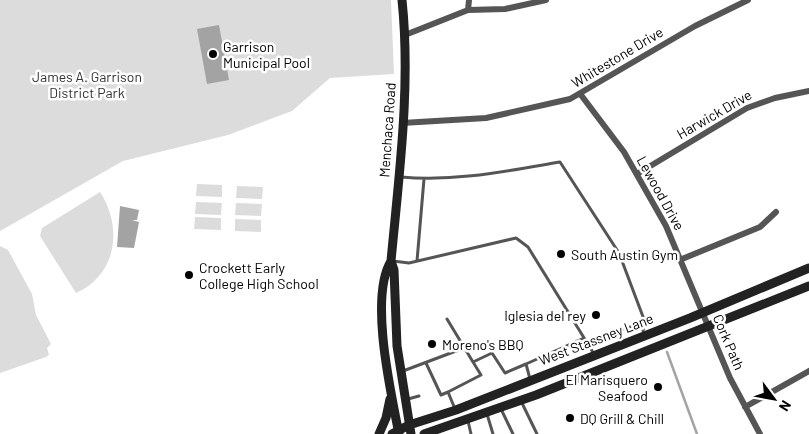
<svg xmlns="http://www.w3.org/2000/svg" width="809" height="434" font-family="Barlow,sans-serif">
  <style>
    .green { fill: #dcdcdc }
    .water { fill: #a3a3a3 }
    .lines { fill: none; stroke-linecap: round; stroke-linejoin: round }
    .stream { stroke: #a3a3a3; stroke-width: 2.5 }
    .lane { stroke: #555; stroke-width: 3 }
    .street { stroke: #555; stroke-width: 6 }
    .secondary { stroke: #222; stroke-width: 9 }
    .poi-dot { fill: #000; stroke: #fff; stroke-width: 2 }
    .labels { text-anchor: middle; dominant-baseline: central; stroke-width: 5; stroke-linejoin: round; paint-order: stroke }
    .poi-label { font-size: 14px; fill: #000; stroke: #fff; text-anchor: start }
    .street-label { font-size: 14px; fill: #000; stroke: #fff }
    .park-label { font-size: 14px; fill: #333; stroke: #fff }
  </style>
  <rect width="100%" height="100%" fill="#fff"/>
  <!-- green -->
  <path class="green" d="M0,0H391L394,74L330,78L292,111L228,135L123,161L0,231Z
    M197,184L222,185V197L196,196Z
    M237,186L263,187L262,199L236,198Z
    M100,192C123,227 117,275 76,293L40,236L42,228Z
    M196,202L222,203L221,215L195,214Z
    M236,203L262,204L261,216L235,215Z
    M195,217L221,218V230L194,229Z
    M235,219L261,220V232L235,231Z
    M0,246L8,250L32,294L36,315L51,344L47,348L49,355L46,357L0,373Z"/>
  <!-- water -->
  <path class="water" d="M219,25L229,80L207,84L197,29Z
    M120,206L139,210L137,220H132L139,222L134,248L117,247Z"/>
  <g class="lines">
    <!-- stream -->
    <path class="stream" d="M667,352L697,434"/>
    <!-- lane -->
    <path class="lane" d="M401,177C455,182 507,171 560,162L619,253L645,322L643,330L644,335
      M393,261L409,263L516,238L528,247L594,354
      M417,261L424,179
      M447,319L473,362L492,353L505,373L526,364
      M587,343L644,322
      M426,363L441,395L448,392
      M403,371L464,348
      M530,379L526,364L584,338
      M408,399L419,396
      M521,401L537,434
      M455,409L448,392L481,375L473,362
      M501,409L513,434
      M487,414L493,434
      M468,421L471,434"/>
    <!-- street -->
    <path class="street" d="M468,10L469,0
      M405,35L468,10L505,9L546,0
      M581,95L624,152L666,226L730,378L760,434
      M402,123L486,118L570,99L695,26L748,0
      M637,174L747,108L775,98L809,91
      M682,259L760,227L776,212
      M745,407L809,371"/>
    <!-- secondary -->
    <path class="secondary" d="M391,261L394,270L397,346L411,434
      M379,434L386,418L390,399
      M392,434L409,425L456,410L690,318L809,268
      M399,434C391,393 369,297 391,261C399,175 411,86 402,0
      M424,434L536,395L809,286"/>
  </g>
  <!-- markers -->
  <g class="poi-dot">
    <circle cx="213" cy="54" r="5"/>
    <circle cx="561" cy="254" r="5"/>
    <circle cx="189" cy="275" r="5"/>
    <circle cx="596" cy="315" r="5"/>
    <circle cx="432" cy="344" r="5"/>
    <circle cx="658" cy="387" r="5"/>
    <circle cx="570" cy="418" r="5"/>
  </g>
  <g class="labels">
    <!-- poi labels -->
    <g class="poi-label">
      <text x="223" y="46">Garrison<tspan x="223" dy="16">Municipal Pool</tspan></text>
      <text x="571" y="254">South Austin Gym</text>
      <text x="199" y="267">Crockett Early<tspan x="199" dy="16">College High School</tspan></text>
      <text x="586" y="315" text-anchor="end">Iglesia del rey</text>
      <text x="442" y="344">Moreno's BBQ</text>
      <text x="648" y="379" text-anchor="end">El Marisquero<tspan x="648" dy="16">Seafood</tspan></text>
      <text x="580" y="418">DQ Grill &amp; Chill</text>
    </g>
    <!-- street labels -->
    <g class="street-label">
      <text transform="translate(617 57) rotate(-31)">Whitestone Drive</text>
      <text transform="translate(714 114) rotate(-30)">Harwick Drive</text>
      <text transform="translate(387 130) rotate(-86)">Menchaca Road</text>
      <text transform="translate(661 193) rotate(61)">Lewood Drive</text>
      <text transform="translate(596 339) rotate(-21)">West Stassney Lane</text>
      <text transform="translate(729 342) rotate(67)">Cork Path</text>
    </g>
    <!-- park labels -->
    <g class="park-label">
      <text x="87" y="76">James A. Garrison<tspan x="87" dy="16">District Park</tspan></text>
    </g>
  </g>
  <!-- north arrow -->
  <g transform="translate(774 399) rotate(122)" stroke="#ffffff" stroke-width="4" paint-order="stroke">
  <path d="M0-4L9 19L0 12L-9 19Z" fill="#000000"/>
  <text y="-8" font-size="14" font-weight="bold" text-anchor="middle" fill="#000000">N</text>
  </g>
</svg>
